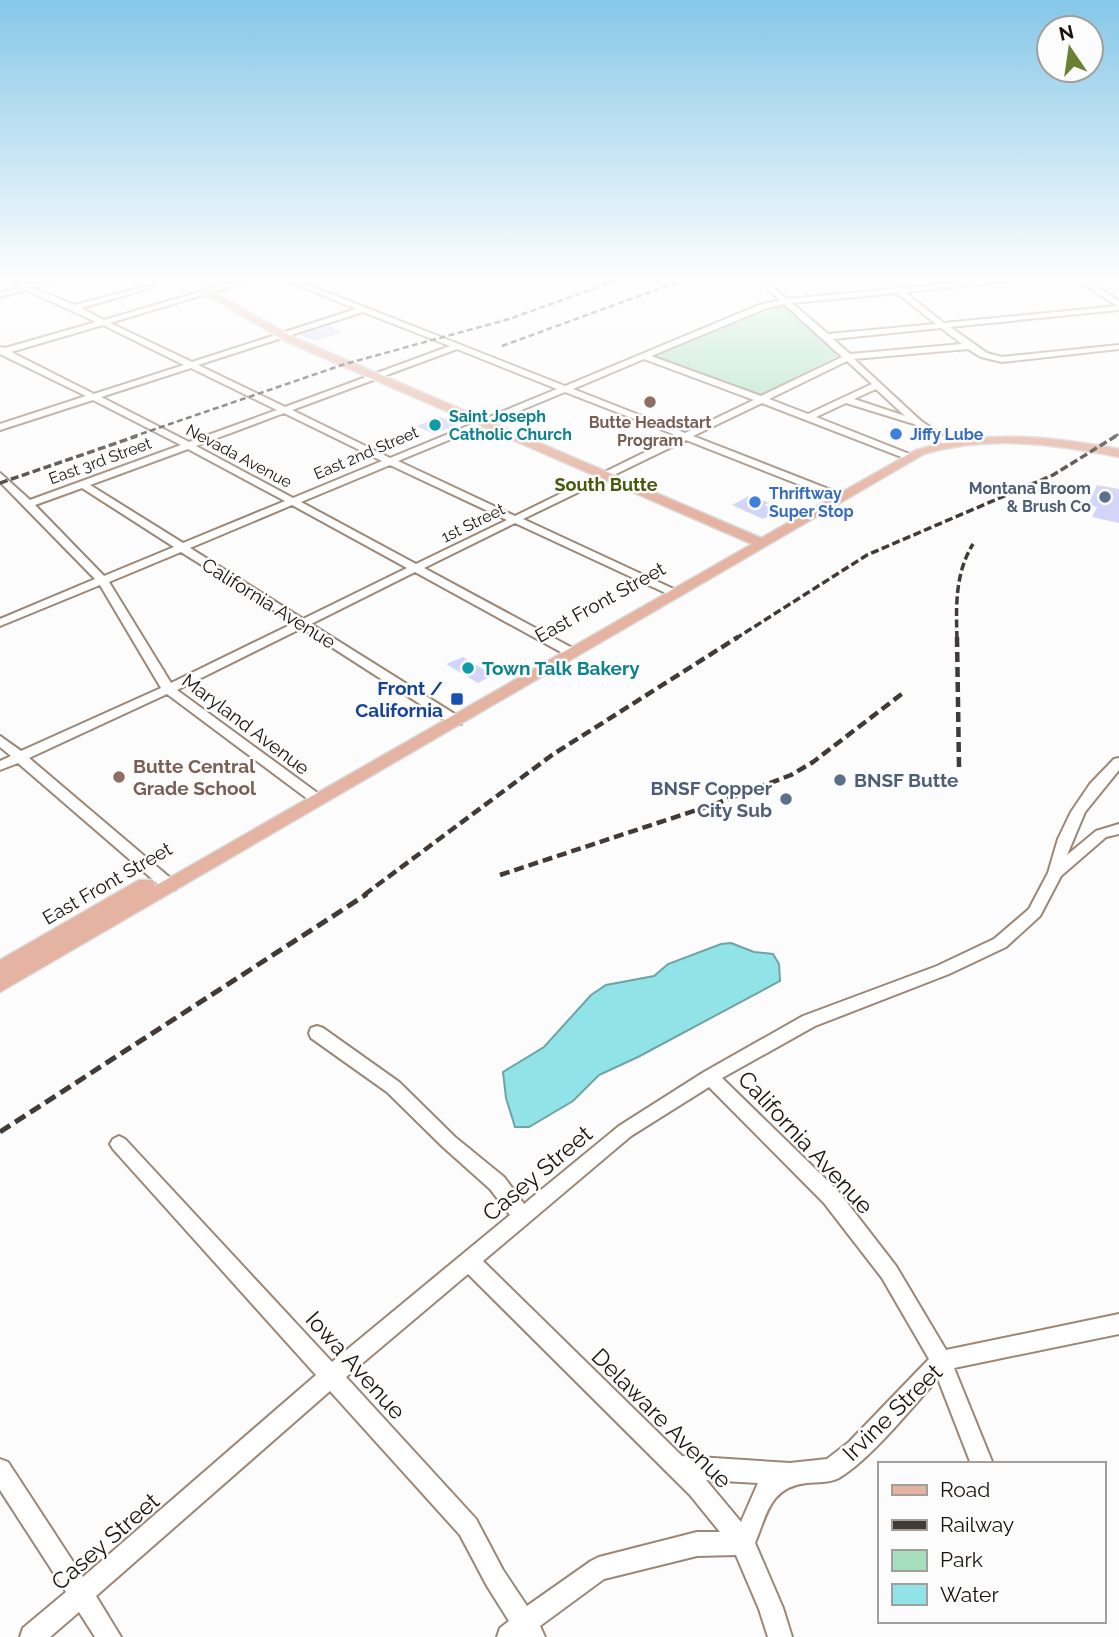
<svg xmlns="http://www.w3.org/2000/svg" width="1119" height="1637" font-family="Raleway,sans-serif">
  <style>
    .green { fill: #a6debc }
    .water { fill: #92e3e7; stroke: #6ea4a5; stroke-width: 2 }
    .building { fill: #d3d5f8 }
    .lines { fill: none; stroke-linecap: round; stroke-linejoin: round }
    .minor-casing { stroke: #9c8776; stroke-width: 4 }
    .major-casing { stroke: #dad9d8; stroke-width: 3 }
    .minor { fill: #fff; fill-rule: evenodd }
    .major { fill: #e5b3a2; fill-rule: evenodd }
    .rail-far3 { stroke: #413a35; stroke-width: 2.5; stroke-dasharray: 6 3.5; stroke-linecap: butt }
    .rail-far2 { stroke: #413a35; stroke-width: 3.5; stroke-dasharray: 8 3.5; stroke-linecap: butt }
    .rail-far1 { stroke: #413a35; stroke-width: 4.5; stroke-dasharray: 10 5; stroke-linecap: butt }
    .rail { stroke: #413a35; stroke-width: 5; stroke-dasharray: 12 6; stroke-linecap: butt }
    .education-dot { fill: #8d6e63; stroke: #fcfcfc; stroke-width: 2.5 }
    .culture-dot { fill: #0f9aa8; stroke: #fcfcfc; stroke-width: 2.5 }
    .shop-dot { fill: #3f7fe0; stroke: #fcfcfc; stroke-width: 2.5 }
    .service-dot { fill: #5c6f8a; stroke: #fcfcfc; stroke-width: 2.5 }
    .transit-dot { fill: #1a4fb4; stroke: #fcfcfc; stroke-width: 2.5 }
    .labels { text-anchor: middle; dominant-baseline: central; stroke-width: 5; stroke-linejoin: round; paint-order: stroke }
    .far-culture-label { font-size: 16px; font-weight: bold; fill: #0d838f; stroke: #fcfcfc; text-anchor: start }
    .far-education-label { font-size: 16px; font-weight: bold; fill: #785e54; stroke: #fcfcfc }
    .far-shop-label { font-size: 16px; font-weight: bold; fill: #366cbe; stroke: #fcfcfc; text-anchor: start }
    .far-street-label { font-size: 16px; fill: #1a120c; stroke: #fcfcfc }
    .far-service-label { font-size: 16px; font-weight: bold; fill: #4e5e75; stroke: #fcfcfc; text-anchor: end }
    .far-neighbourhood-label { font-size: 18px; font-weight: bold; fill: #46580a; stroke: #fcfcfc }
    .street-label { font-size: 19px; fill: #1a120c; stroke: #fcfcfc }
    .culture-label { font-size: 19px; font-weight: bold; fill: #0d838f; stroke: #fcfcfc; text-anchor: start }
    .transit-label { font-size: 19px; font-weight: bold; fill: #164399; stroke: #fcfcfc; text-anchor: end }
    .education-label { font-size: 19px; font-weight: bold; fill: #785e54; stroke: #fcfcfc; text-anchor: start }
    .service-label { font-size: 19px; font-weight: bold; fill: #4e5e75; stroke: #fcfcfc; text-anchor: start }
    .near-street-label { font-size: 23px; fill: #1a120c; stroke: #fcfcfc }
  </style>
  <rect width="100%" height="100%" fill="#fcfcfc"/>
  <!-- green -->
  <path class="green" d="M782,305L840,355L761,395L654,356Z"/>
  <!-- water -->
  <path class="water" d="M731,943L754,952L773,954L779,964L780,981L638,1057L599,1075L573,1101L529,1127H515L506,1098L503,1072L544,1047L591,995L606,985L654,976L668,964L721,944Z"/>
  <!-- building -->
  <path class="building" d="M329,326L343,332L314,341L300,335Z
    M440,417L458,424L434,434L416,426Z
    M1097,485L1119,489V523L1092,517L1097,507L1088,505Z
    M751,495L769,503L764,505L778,511L763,519L732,505Z
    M463,657L493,675L478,683L446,664Z"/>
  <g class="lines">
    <!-- minor casing -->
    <g class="minor-casing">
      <path id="minor" d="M11,278H19L28,285L53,278H65L33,288L75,305L150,285L154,287L81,308L104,320L247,278H259L110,323L192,362L356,309L281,278H291L565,386L759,305L780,300L755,278H763L787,299L892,289L879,278H887L900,288L1008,278H1038L905,292L944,323L1117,306L1074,278H1083L1119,301V310L950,327L987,353L1002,357L1119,345V349L1002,362L981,357L968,349L854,359L921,421L953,443L945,445L914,424L846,403L816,417L912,455L914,457L909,460L762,403L693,436L844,495V499H836L686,440L523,519L678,591V595H670L515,523L424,568L576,650V656H568L415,572L311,624L461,718L462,721L461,724H451L302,628L177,690L323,797L325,800L323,803H313L167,694L29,758L175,882L177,886L175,890H165L18,763L0,770V761L11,756L0,747V736L21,751L161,688L100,585L0,626V619L95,579L0,482V473L30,500L181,445L93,400L0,430V424L86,396L0,354V347L5,348L96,322L26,290L0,297V293L21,287ZM897,293L936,324L828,334L792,303ZM784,304L842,357L761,396L651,356L765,309ZM363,312L450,346L285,407L198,365ZM103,325L184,365L94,394L11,352ZM941,328L962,344L850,354L833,339ZM457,349L557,389L390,458L292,410ZM644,359L754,400L685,433L573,389ZM847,361L872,384L808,414L769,399ZM191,368L277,410L189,442L101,397ZM876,389L905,416L854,399ZM565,392L678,436L515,516L398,461ZM284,413L382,461L293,498L196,446ZM188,449L285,501L183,543L90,485ZM390,465L507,520L416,564L301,502ZM82,488L174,547L104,576L35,505ZM292,505L407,568L303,619L190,548ZM181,552L294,623L171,683L109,582Z
        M1119,758V770L1085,812L1067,855L1096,831L1119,824V834L1106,837L1061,876L1040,916L1006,947L949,974L815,1026L722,1078L838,1191L896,1266L946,1350L1119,1314V1334L954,1368L993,1464H971L938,1379C911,1408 871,1459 839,1478C830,1483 817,1482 807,1483C770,1487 767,1514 755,1543L783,1608L792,1637H768L759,1609L736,1555L697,1556L604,1579L540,1626L545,1637H497L500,1628L509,1621L487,1586L460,1535L330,1391L96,1596L121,1637H95L79,1612L50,1637H20L23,1628L66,1592L0,1490V1459L8,1462L83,1577L316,1375L113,1149L110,1144L113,1139L119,1136L125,1139L332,1362L510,1215L490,1189L443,1147L387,1092L311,1038L309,1033L311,1028L317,1026L323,1028L399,1082L455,1137L504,1177L524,1204L619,1126L704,1072L803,1016L937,966L994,939L1029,909L1048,873L1058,839L1071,812L1090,784L1114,759ZM709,1087L824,1203L882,1278L929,1359L849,1442L827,1459L790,1463L682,1456L483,1261L631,1136ZM468,1274L690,1495L720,1532H697L599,1557L591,1561L527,1606L503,1570L476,1519L346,1377ZM706,1480L758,1483L741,1522Z"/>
    </g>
    <!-- major casing -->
    <g class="major-casing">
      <path id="major" d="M193,278H202L211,290L293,337L761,538L916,450C985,429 1049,436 1119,449V457C1053,444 989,435 924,454L0,992V960L139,880H153L155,886L752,544L285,341L205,294Z"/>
    </g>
    <!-- minor -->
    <use href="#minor" class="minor"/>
    <!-- major -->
    <use href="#major" class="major"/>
    <!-- rail-far3 -->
    <path class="rail-far3" d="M502,346L688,278
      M132,437L345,364L509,319L624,278
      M1113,437L1119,434"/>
    <!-- rail-far2 -->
    <path class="rail-far2" d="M0,483L137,436
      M735,639L867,555L1053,475L1116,436
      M957,639C956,606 955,573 973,544"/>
    <!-- rail-far1 -->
    <path class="rail-far1" d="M957,637L959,767
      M500,875L715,804L791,775L813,762L903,693
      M364,895L552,755L738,637"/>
    <!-- rail -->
    <path class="rail" d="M0,1132L367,894"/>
  </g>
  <!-- sky -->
  <linearGradient id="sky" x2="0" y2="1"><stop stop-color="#85c7e8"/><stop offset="0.55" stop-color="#fefefe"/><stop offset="1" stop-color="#fefefe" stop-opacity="0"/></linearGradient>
  <rect width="1119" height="507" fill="url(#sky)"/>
  <!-- markers -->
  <g class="education-dot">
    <circle cx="650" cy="402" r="7"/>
    <circle cx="119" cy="777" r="7"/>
  </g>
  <g class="culture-dot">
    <circle cx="435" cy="425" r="7"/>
    <circle cx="468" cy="668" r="7"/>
  </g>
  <g class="shop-dot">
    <circle cx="896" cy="434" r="7"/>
    <circle cx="755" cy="502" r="7"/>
  </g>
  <g class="service-dot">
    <circle cx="1105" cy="497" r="7"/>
    <circle cx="840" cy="780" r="7"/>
    <circle cx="786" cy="799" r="7"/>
  </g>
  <rect class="transit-dot" x="450" y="692" width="14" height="14" rx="3.5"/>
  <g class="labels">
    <!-- far-culture labels -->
    <g class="far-culture-label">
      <text x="449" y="416">Saint Joseph<tspan x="449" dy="18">Catholic Church</tspan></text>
    </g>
    <!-- far-education labels -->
    <g class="far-education-label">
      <text x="650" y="422">Butte Headstart<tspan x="650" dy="18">Program</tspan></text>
    </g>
    <!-- far-shop labels -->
    <g class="far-shop-label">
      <text x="910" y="434">Jiffy Lube</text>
      <text x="769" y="493">Thriftway<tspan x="769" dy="18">Super Stop</tspan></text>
    </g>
    <!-- far-street labels -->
    <g class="far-street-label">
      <text transform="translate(366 453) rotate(-23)">East 2nd Street</text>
      <text transform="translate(239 456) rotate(28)">Nevada Avenue</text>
      <text transform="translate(100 461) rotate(-20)">East 3rd Street</text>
      <text transform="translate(473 523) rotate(-26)">1st Street</text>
    </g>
    <!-- far-service labels -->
    <g class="far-service-label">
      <text x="1091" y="488">Montana Broom<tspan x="1091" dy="18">&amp; Brush Co</tspan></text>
    </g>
    <!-- far-neighbourhood labels -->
    <g class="far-neighbourhood-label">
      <text x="606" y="484">South Butte</text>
    </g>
    <!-- street labels -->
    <g class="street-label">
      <text transform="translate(600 602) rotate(-29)">East Front Street</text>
      <text transform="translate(269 603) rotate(32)">California Avenue</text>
      <text transform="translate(246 724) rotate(37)">Maryland Avenue</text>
      <text transform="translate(107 883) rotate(-30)">East Front Street</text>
    </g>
    <!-- culture labels -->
    <g class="culture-label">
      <text x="482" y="668">Town Talk Bakery</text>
    </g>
    <!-- transit labels -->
    <g class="transit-label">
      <text x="443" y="688">Front /<tspan x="443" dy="22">California</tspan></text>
    </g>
    <!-- education labels -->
    <g class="education-label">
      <text x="133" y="766">Butte Central<tspan x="133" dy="22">Grade School</tspan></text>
    </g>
    <!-- service labels -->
    <g class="service-label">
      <text x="854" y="780">BNSF Butte</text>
      <text x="772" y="788" text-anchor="end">BNSF Copper<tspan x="772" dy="22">City Sub</tspan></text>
    </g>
    <!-- near-street labels -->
    <g class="near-street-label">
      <text transform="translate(806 1142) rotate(47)">California Avenue</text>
      <text transform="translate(537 1173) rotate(-40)">Casey Street</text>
      <text transform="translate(356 1365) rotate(48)">Iowa Avenue</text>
      <text transform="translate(892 1412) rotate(-44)">Irvine Street</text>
      <text transform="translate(662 1418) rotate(45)">Delaware Avenue</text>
      <text transform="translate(105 1541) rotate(-41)">Casey Street</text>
    </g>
  </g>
  <!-- legend -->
  <rect x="878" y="1462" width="228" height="161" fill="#fcfcfc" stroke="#a29e9c" stroke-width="2"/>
  <rect x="892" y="1485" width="35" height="10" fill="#e5b3a2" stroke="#a29e9c" stroke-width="2"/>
  <text x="940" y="1497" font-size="21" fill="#1a120c">Road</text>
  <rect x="892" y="1520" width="35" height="10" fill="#413a35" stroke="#a29e9c" stroke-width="2"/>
  <text x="940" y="1532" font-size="21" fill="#1a120c">Railway</text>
  <rect x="892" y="1550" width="35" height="21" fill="#a6debc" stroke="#a29e9c" stroke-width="2"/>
  <text x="940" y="1567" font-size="21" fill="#1a120c">Park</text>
  <rect x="892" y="1584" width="35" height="21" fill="#92e3e7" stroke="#a29e9c" stroke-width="2"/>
  <text x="940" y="1602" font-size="21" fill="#1a120c">Water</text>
  <!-- north arrow -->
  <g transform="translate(1070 49) rotate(347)"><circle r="33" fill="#fcfcfc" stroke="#a29e9c" stroke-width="2"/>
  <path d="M0-5L12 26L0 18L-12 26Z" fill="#6b8132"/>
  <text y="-10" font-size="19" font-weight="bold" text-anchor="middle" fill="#1a120c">N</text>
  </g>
</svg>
